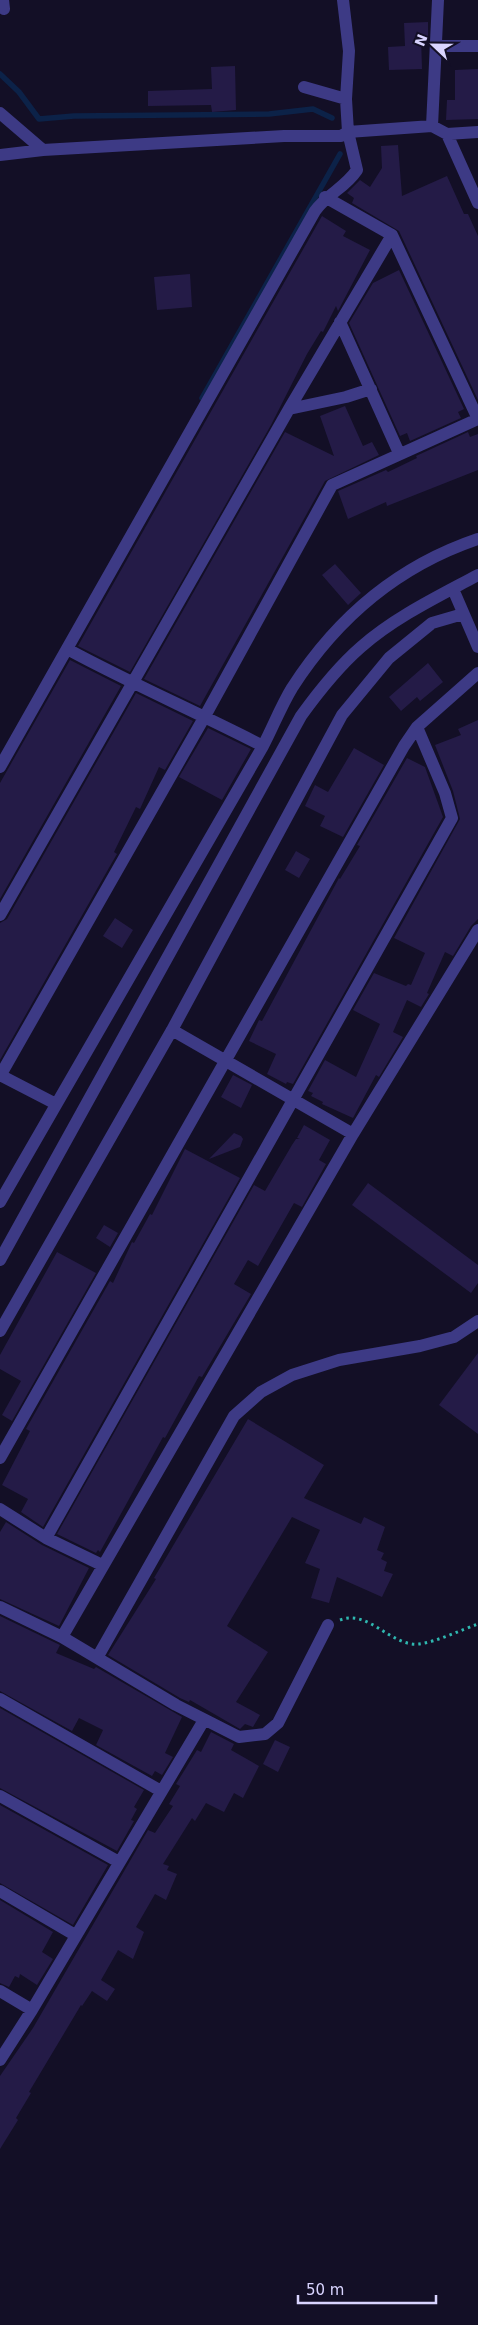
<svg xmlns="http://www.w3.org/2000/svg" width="478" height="2325" font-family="'DejaVu Sans',sans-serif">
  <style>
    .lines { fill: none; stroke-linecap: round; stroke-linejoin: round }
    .stream { stroke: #0c2248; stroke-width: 5.5 }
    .building { fill: #241b47 }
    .path { stroke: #2fb8b0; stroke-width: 3; stroke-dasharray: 2.5 4; stroke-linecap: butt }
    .minor { stroke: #3d3a85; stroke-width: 12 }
  </style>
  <rect width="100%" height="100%" fill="#130f26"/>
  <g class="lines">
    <!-- stream -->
    <path class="stream" d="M0,74L19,92L39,119L74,116L269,114L313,109L332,118
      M202,398L340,154"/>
  </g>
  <!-- building -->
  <path class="building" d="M428,22V37H421L422,69L389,70L388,47L405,46L404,23Z
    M235,66L236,110L212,112L211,105L148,106V91L212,89L211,67Z
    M478,69V119L446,120L447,100H455V70Z
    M398,145L402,196L447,176L464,214H468L478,236V400L399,231L352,203L354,198L347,193L360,180L370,187L382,168L381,146Z
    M322,216L346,231L343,236L370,250L338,311L336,306L323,332L321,331L307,354L271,425L130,672L78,646Z
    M399,270L464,409L458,412L461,418L410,441L407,433L400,436L349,323L373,283Z
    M190,274L192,307L157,310L154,277Z
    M345,406L363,446L372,442L379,455L325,481L200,706L144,679L285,432L334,456L320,416Z
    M468,432L470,437L478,434V470L387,506L386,502L348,519L338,491L386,470L388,472L417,458L416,456Z
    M335,564L361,593L348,605L322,575Z
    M70,660L121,686L0,899V783Z
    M428,663L443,682L420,701L417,697L401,711L389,697Z
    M136,693L193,721L165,770L159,767L140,809L136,807L114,852L117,854L110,866L0,1060V923L7,919Z
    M478,720V919L471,926L453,956L445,952L427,993L429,994L421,1007L407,1000L393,1032L403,1037L379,1077L376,1075L353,1118L322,1104L323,1102L311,1096L313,1093L308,1091L325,1060L356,1077L380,1024L353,1010L374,973L406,986L408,984L411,985L425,953L394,938L460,819L453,791L435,745L461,735L458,729Z
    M208,728L251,749L222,800L179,777Z
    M354,748L384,765L343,837L320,826L325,816L305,806L315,785L328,792Z
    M407,758L425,767L443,817L293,1084L287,1082L286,1084L267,1074L276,1054L249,1041L259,1020L262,1021L339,878L340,879L360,846L357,845Z
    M296,851L310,859L299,878L285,870Z
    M115,918L133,930L122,948L103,936Z
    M233,1075L252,1085L241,1108L221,1097Z
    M304,1125L330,1140L319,1160L326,1164L302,1207L294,1203L258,1266L248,1260L234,1284L251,1294L202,1377L199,1376L165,1438L163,1437L100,1552L98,1550L96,1553L57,1534L254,1185L265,1191L292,1145L296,1139H300L297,1138Z
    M234,1133L241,1136L243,1139L240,1147L209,1159Z
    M185,1149L240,1178L43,1527L21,1512L28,1499L2,1485L30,1431L26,1429L110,1281L113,1283L132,1242L134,1243L150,1214L152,1215Z
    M368,1183L478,1265V1283L471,1293L352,1205Z
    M104,1225L118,1233L110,1247L96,1238Z
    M57,1252L96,1273L12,1421L2,1415L21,1381L0,1369V1355Z
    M478,1353V1434L439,1405Z
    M248,1419L324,1465L304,1498L361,1524L364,1517L385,1527L377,1550L384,1553L381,1559L387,1562L384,1571L393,1574L382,1597L337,1577L329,1603L311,1598L320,1569L305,1563L320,1530L292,1517L227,1626L268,1652L236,1702L260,1715L253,1727L245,1724L240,1729L190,1700L189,1702L180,1698L108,1655L156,1579L154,1578Z
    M6,1522L42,1545L89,1568L59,1626L0,1599V1532Z
    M0,1616L60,1645L56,1653L94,1669L96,1667L182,1717L165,1753L173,1757L162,1775L155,1771L152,1776L96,1745L103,1730L79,1718L72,1731L0,1691Z
    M0,1708L144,1790L134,1807L137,1809L131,1820L134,1821L117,1851L0,1788Z
    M211,1732L234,1744L231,1750L259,1766L243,1798L234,1793L224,1812L206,1803L195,1821L192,1818L163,1864L169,1866L167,1870L177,1874L166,1900L155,1894L136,1927L144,1932L133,1959L118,1950L117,1952L101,1980L115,1989L107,2001L92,1991L82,2006L81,2005L29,2092L31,2093L16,2118L18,2120L0,2149V2076L33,2028L148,1830L155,1833L173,1806L169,1804L180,1786L176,1784L197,1750L201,1752Z
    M275,1740L290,1747L278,1772L263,1764Z
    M0,1805L108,1865L73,1925L0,1883Z
    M0,1900L53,1932L42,1952L53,1959L37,1985L20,1974L19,1978L15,1976L9,1987L0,1983Z"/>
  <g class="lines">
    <!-- path -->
    <path class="path" d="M340,1620C369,1609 391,1647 419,1644C436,1642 461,1630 478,1624"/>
    <!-- minor -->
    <path class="minor" d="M3,0L4,9
      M437,46H478
      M304,87L346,99
      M0,113L43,150L284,136H341L348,132L432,126L447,134L478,132
      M432,126L438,0
      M447,134L478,203
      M0,155L43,150
      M325,197L392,235L478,419
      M340,322L399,453
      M289,409L346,397L371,389
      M453,589L478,647
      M69,650C132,684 199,713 263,746
      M0,767L315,211C328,193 344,189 357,170L348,132L346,99L349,51L343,0
      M0,915L289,409L392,235
      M172,1030L353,1134
      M0,1075L56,1104
      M0,1076L205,716L332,485L478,419
      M0,1202L263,746C273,727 281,706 292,688C337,618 398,566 478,539
      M0,1260L301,716C319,691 338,667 361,647C395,617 439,596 478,575
      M0,1331L172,1030L342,715L389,658L432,623L463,614
      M0,1458L404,746L417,727L478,673
      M0,1509L46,1538L102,1565
      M46,1538L452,818L445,793L417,727
      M0,1607L62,1637L176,1705L239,1737L265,1734L278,1723L328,1625
      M62,1637L353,1134L478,930
      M97,1658L234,1416L261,1392L292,1375L339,1360L420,1346L454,1337L478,1321
      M0,1699L161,1791
      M0,1796L119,1862
      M0,1891L75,1935
      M0,1991L32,2010
      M0,2060L32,2010L204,1720"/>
  </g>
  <!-- north arrow -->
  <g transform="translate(433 45) rotate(292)" stroke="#130f26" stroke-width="4" paint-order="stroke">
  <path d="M0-4L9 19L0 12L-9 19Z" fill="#d9d4ff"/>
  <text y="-8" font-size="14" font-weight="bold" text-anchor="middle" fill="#d9d4ff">N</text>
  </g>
  <!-- scale -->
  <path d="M298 2295v8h138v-8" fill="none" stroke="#d9d4ff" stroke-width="2.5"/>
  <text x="306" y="2295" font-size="15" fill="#d9d4ff" stroke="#130f26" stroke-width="4" paint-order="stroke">50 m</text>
</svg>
